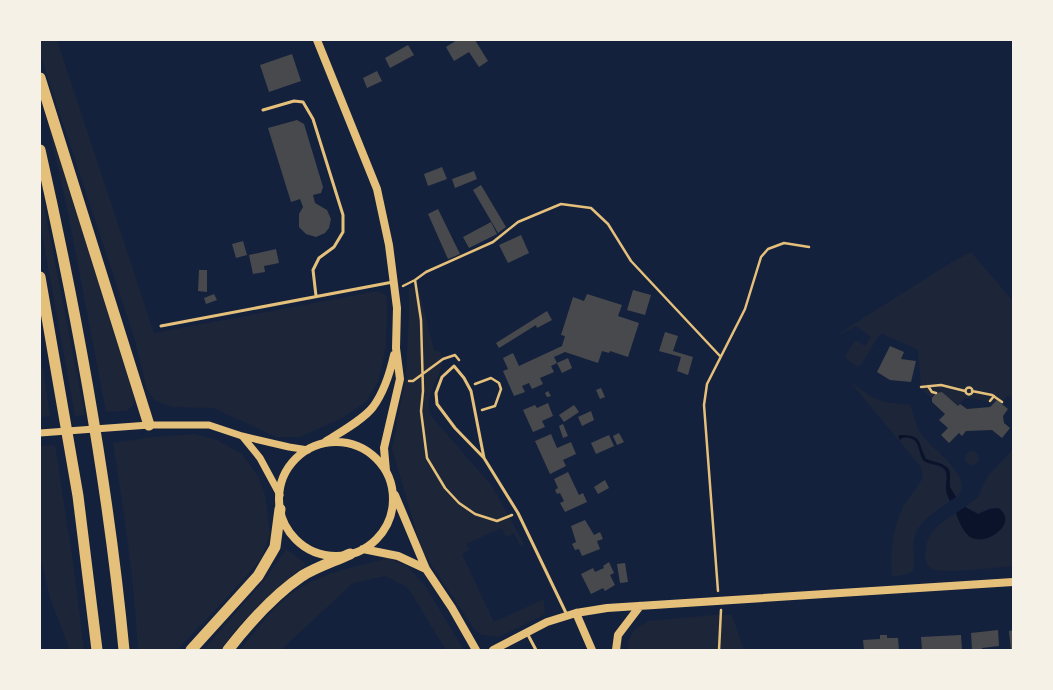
<svg xmlns="http://www.w3.org/2000/svg" width="1053" height="690" font-family="Mulish,sans-serif">
  <style>
    .green { fill: #1d2539 }
    .water { fill: #0b132b }
    .building { fill: #48494c }
    .lines { fill: none; stroke-linecap: round; stroke-linejoin: round }
    .path { stroke: #e5c07b; stroke-width: 2.5 }
    .service { stroke: #e5c07b; stroke-width: 3 }
    .tertiary { stroke: #e5c07b; stroke-width: 7 }
    .secondary { stroke: #e5c07b; stroke-width: 8 }
    .trunk { stroke: #e5c07b; stroke-width: 11 }
  </style>
  <rect width="100%" height="100%" fill="#14213d"/>
  <!-- green -->
  <path class="green" d="M40,40H57L154,333L378,291L387,296L386,346L378,382L366,402L342,418L300,437H276L214,408L172,407L154,400L147,389L134,337L47,75L40,53Z
    M47,119L134,397L133,406L126,411L106,412L67,208Z
    M40,186L85,415L75,416L40,223Z
    M971,252L1013,301V399L1008,395L1001,404L969,398H965L958,406L942,392L936,393L932,398L924,392L921,387L918,350L883,334L879,335L861,365L856,366L846,359V355L855,340L865,346L871,337L856,326L832,338L947,265Z
    M415,287L419,291L434,350L441,352C447,376 422,390 431,416L492,486L524,544L520,546L514,533L506,537L502,528L466,544L469,550L462,554L494,622L544,599L545,614L499,637L482,635L475,630L422,551L392,449L406,376L409,316V288Z
    M40,348L50,416L40,417Z
    M851,383L872,397L885,402L910,405C914,415 916,427 922,435C930,448 978,479 956,497C950,490 950,487 950,479C950,474 945,468 942,464L926,459L918,439L900,435L901,438H912L918,444L921,457L945,470C949,480 945,491 950,501C937,510 921,520 915,535C908,559 928,575 892,576C890,552 893,526 904,505C910,495 919,487 923,476L921,467Z
    M194,434L217,440L242,454L258,476L265,495L270,534L261,559L235,589L177,650H138C134,581 124,511 113,443L153,437Z
    M55,445L74,569L84,650H70L50,598L40,555V446Z
    M1013,449V566C998,567 941,575 931,568C924,564 925,555 926,549C927,531 942,522 956,513L961,525L978,539L991,536L1004,513L998,508H990L978,514L965,507L978,497L988,476Z
    M965 458a7 7 0 1 1 14 0a7 7 0 1 1-14 0Z
    M286,549L306,564C275,590 243,616 221,650H203L266,578Z
    M388,558L407,566L424,584L464,650H446L408,588L386,576L353,583L281,650H240C255,631 271,609 291,594C318,573 356,567 388,558Z
    M714,615H732L744,650H629L628,641L635,629L648,621Z"/>
  <!-- water -->
  <path class="water" d="M900,435C924,435 917,443 926,459L942,464L948,468L950,472V487L956,497L950,501C948,497 946,493 946,489C945,481 950,473 942,467C937,464 930,465 924,461C918,453 920,439 909,438C904,437 903,437 900,440L898,436Z
    M965,507L978,514L990,509L998,508C1020,522 987,547 970,537C963,532 959,521 956,513Z"/>
  <!-- building -->
  <path class="building" d="M457,40H475L488,61L479,67L469,52L454,61L446,47Z
    M408,45L414,55L390,68L385,58Z
    M292,54L301,81L269,92L260,65Z
    M377,71L382,81L367,88L363,78Z
    M297,120L304,124L323,187L321,193L313,195L315,203L327,210L331,219L329,228L325,233L316,237L306,234L299,227V214L303,207L300,199L291,202L268,128Z
    M442,167L447,179L428,186L424,174Z
    M474,171L477,179L455,188L452,179Z
    M481,185L506,227L498,233L473,190Z
    M438,209L460,254L448,259L428,214Z
    M491,222L497,234L469,248L463,237Z
    M521,235L529,253L508,263L499,245Z
    M243,241L247,255L236,258L232,244Z
    M276,249L279,263L264,266L265,272L253,274L249,255Z
    M199,270H207V292L198,291Z
    M633,290L651,295L645,315L627,310Z
    M214,294L217,300L206,304L204,298Z
    M587,294L622,305L618,316L639,323L628,357L610,351L609,353L602,351L598,363L565,352L554,357L557,363L551,366L554,372L540,378L543,384L532,389L529,383L522,386L525,392L514,396L503,371L508,369L503,358L513,353L519,366L562,346L565,336L561,335L573,297L584,301Z
    M547,311L552,320L537,328L536,325L499,348L496,343Z
    M665,332L678,336L673,351L693,357L688,375L677,371L681,357L659,351Z
    M890,346L904,352L901,359L916,361L911,382L890,380L877,372Z
    M568,358L572,368L562,373L557,363Z
    M601,388L605,397L600,399L596,390Z
    M548,391L551,396L547,397L545,393Z
    M942,392L958,406L960,404L967,409L990,407L997,400L1008,409L1003,416L1004,423L1010,428L1002,438L992,430L966,431L962,436L959,433L949,443L941,435L948,428L939,420L945,414L932,402V398L936,393Z
    M548,403L553,416L542,421L545,427L533,432L523,410L535,405L537,408Z
    M574,405L579,412L564,422L559,415Z
    M591,411L594,420L582,426L578,417Z
    M563,424L568,436L563,438L559,426Z
    M619,433L624,442L617,445L613,436Z
    M551,434L557,448L571,442L576,454L563,460L566,466L550,474L535,441Z
    M609,435L614,446L596,454L591,443Z
    M568,472L579,495L583,493L587,502L565,512L560,503L564,501L560,493L557,494L555,490L558,488L554,479Z
    M605,480L609,488L598,494L594,487Z
    M585,520L594,535L600,532L603,539L597,541L600,549L582,556L579,549L575,550L572,544L576,542L571,526Z
    M609,562L614,573L610,575L615,585L605,591L603,588L591,594L581,574L593,568L595,572L604,568L603,566Z
    M625,563L628,582L620,583L617,564Z
    M998,630L999,646L982,648V650H972L971,633Z
    M1013,630V650H1011L1009,631Z
    M880,635H887V638H898L899,650H864L863,640L880,639Z
    M961,635L962,650H922L921,637Z"/>
  <g class="lines">
    <!-- path -->
    <path class="path" d="M415,280L426,272L493,242L518,222L561,204L591,208L608,224L631,261L720,356
      M403,286L415,280L421,320L423,391L421,411L427,458L445,488L459,503L475,514L497,521L512,515
      M409,381H413L443,359L455,355L459,360
      M475,384L491,378L499,383L501,389L495,406L482,410
      M928,386L932,392L936,393
      M921,387L941,385L965,391
      M965.5 391a3.5 3.5 0 1 1 7 0a3.5 3.5 0 1 1-7 0Z
      M972,391L992,395L1002,402
      M990,401L994,396
      M718,591L704,405L707,384L745,309L761,257L768,249L784,243L809,247
      M719,650L721,610"/>
    <!-- service -->
    <path class="service" d="M263,110L294,101L303,102L313,119L343,215V232L334,247L319,258L313,270L316,296
      M161,326L393,282
      M484,458L471,391L464,378L454,366L442,377L436,393L437,404L455,428L484,458L518,513L567,615
      M527,633L536,650"/>
    <!-- tertiary -->
    <path class="tertiary" d="M40,433L149,425H209L242,436L289,447L308,450
      M243,437L260,458L280,495"/>
    <!-- secondary -->
    <path class="secondary" d="M317,40L377,189L389,245L397,308L396,348L400,379L384,448L386,471
      M325,442C339,433 363,420 373,407C384,392 390,373 394,355
      M279 499a57 57 0 1 1 114 0a57 57 0 1 1-114 0Z
      M395,495L426,569L452,608L476,650
      M363,549L398,556L426,569
      M576,613L592,650
      M493,650L547,622L576,613L607,608L1013,582
      M616,650L618,635L640,606"/>
    <!-- trunk -->
    <path class="trunk" d="M40,78L149,425
      M40,150C77,314 108,482 124,650
      M40,277L78,496L97,650
      M191,650L258,576L275,547L280,509
      M228,650C249,623 274,595 302,576C316,567 335,561 350,554"/>
  </g>
  <!-- border -->
  <rect width="1053" height="690" fill="none" stroke="#f6f1e7" stroke-width="82"/>
</svg>
